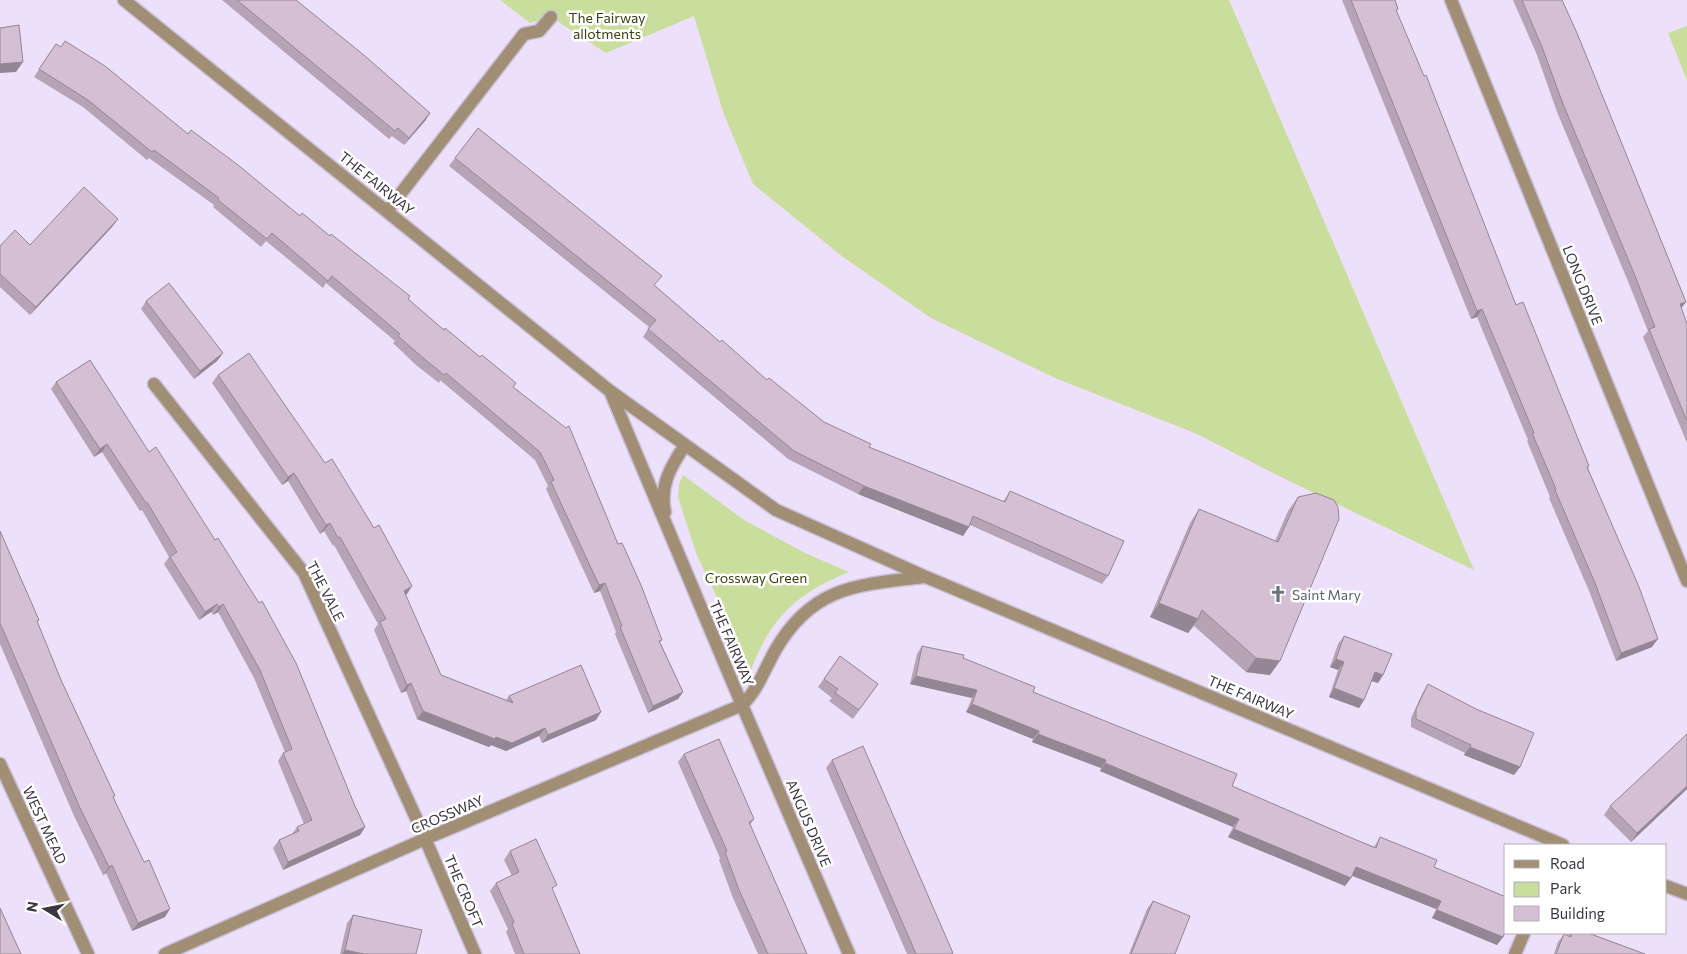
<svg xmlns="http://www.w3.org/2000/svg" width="1687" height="954" font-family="Commissioner,sans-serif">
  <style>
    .green { fill: #c9de9d }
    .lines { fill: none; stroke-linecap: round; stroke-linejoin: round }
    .minor-casing { stroke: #c9bed5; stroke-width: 15 }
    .minor { stroke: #a18f75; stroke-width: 12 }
    .wall { fill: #b6a4b6 }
    .shaded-wall { fill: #948694 }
    .building { fill: #d4bfd4; stroke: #948694 }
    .labels { text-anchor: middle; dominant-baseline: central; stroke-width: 5; stroke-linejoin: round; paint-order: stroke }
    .park-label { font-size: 14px; fill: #35410f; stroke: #fff }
    .street-label { font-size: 14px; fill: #3b3640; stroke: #fff }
    .worship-label { font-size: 14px; fill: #5b616d; stroke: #fff; text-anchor: start }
  </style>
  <rect width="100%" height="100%" fill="#ede0fa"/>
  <!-- green -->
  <path class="green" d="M500,0H1229L1474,570L1281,477L1197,434L1055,378L931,318L843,257L753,184L723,112L694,16L606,53L551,17L530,23Z
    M1687,26V80L1668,33Z
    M683,475L744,520L805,553L849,572C797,593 771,617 751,670L696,553L678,497L679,484Z"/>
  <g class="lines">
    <!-- minor casing -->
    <g class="minor-casing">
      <path id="minor" d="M124,0L610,391L776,510L926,577L1563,845
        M1451,0L1687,581
        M388,210L524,34L539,31L551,17
        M154,384L304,573L417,820L475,954
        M610,391L742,705C758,690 765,668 776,649C813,586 857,585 924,577
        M665,512C659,486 671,466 685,445
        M0,764L88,954
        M1666,886L1687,894
        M165,954L425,839L742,705L849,954
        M1515,954L1524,933"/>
    </g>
    <!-- minor -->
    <use href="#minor" class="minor"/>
  </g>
  <!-- wall -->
  <path class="wall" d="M222,0H296L430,113L425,121L404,145L392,136L389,139Z
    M1342,0H1395L1396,11L1516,305L1589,466L1588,468L1652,647L1616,661L1589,591L1549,498L1550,497L1527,441L1528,440L1477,317L1471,319Z
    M1513,0H1562L1686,302L1681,308L1687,324V443L1643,337L1648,331L1627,279L1557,112L1537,55Z
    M51,51L188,134L300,216L408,299L444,330L513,387L618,544L662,640L660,642L683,692L678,699L648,713L615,634L616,632L600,591L594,593L546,489L548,486L535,460L440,380L439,383L416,365L393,343L395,341L326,283L323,288L266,241L261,247L213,207L214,205L149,158L147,160L83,107L34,77Z
    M455,158L655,286L720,342L767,380L824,422L869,447L1003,502L1010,491L1108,576L1102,584L970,525L963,536L858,494L788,459L643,337L649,327L449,166Z
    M118,219L112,227L30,315L0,287V246L30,245Z
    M146,301L223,353L217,361L194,379L141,309Z
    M90,360L355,806L365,827L360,835L283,870L273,848L279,840L292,834L297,827L304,824L278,761L283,753L285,752L254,678L218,612L213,615L211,612L199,620L164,564L169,557L142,510L140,511L102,452L94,457L51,389L56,382Z
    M218,375L407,594L405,595L441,675L506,700L509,696L596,720L542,743L539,736L506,751L491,745L489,747L417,719L406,691L401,693L374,630L378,624L334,545L333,546L324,531L320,534L288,481L282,485L212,383Z
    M1298,497L1270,675L1246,672L1194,626L1188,633L1150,617L1190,523L1199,509L1275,541L1288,511Z
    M0,531L39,620L37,623L61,680L115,796L113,798L165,917L132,931L106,873L103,875L74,816L0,644Z
    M1344,636L1383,675L1378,683L1371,681L1364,700L1359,708L1329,697L1338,670L1330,667L1338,644Z
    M922,646L963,658L1232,786L1354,839L1374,847L1380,837L1434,867L1503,937L1497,945L1432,918L1436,909L1352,875L1345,886L1228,837L1233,827L1100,771L1101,768L1032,742L1033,739L966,712L972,698L910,684L917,654Z
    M840,656L878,684L853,719L829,701L832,698L818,687Z
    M1428,684L1520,767L1514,775L1464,755L1465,753L1411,727V718L1423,692Z
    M684,754L754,819L750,825L807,954H758L733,898L719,860L720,858L678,762Z
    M832,760L953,953L952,954H907L826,768Z
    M1687,789L1631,842L1604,815L1610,806Z
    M510,851L553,891L580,954H515L506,932L508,929L490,891L496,883L512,876L504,860Z
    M1153,901L1175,954H1129L1147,909Z
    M353,915L416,954H340L347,923Z
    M1570,933H1588L1645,954H1554L1558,942L1564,934L1568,936Z"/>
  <!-- shaded-wall -->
  <path class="shaded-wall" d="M23,62L16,72L0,73V64Z
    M430,113L425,121L404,145L409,138Z
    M118,219L112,227L30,315L36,307Z
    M1686,302L1680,310V304Z
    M1482,309L1477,317L1471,319L1477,311Z
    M223,353L217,361L194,379L200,371Z
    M107,444L102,452L94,457L100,449Z
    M294,473L288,481L282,485L288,477Z
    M864,486L969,527L963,536L858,494Z
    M330,523L324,531L320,534L326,525Z
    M605,583L600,591L594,593L599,585Z
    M412,586L407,594L398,599L404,591Z
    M1159,603L1198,619L1188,633L1150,617Z
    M217,604L211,612L199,620L205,612Z
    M223,604L218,612L213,615L219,607Z
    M1658,639L1652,647L1616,661L1621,653Z
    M1256,658L1280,661L1270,675L1246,672Z
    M1336,659L1344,662L1338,670L1330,667Z
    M1375,672L1383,675L1378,683L1369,680Z
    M916,676L977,690L972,698L910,684Z
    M411,683L406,691L401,693L407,685Z
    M1334,688L1364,700L1359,708L1329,697Z
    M683,692L678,699L648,713L653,706Z
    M972,704L1039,731L1033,739L966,712Z
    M423,711L496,737L545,728L539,736L506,751L491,745L489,747L417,719Z
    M601,712L596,720L542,743L548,735Z
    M1038,734L1106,760L1101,768L1032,742Z
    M1470,747L1520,767L1514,775L1464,755Z
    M1105,763L1239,819L1233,827L1100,771Z
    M1687,786V789L1631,842L1637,833Z
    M365,827L360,835L283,870L288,862Z
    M1234,829L1351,878L1345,886L1228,837Z
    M112,865L106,873L103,875L109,867Z
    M1356,867L1441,901L1436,909L1350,875Z
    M170,909L165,917L132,931L138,923Z
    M1437,910L1503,937L1497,945L1432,918Z
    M345,950L364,954H342Z"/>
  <!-- building -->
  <path class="building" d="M237,0H296L365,56L430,113L409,138L398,128L395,131Z
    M1351,0H1395L1398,9L1396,10L1424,76L1426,75L1516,305L1523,302L1589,466L1587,467L1639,587L1658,639L1621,653L1595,583L1555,490L1556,489L1532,433H1534L1482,309L1477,311Z
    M1522,0H1562L1577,33L1686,302L1680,304L1687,324V421L1649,329L1655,327L1633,271L1563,104L1542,47Z
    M19,25L23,62L0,64V28Z
    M65,41L105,66L188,134L191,130L238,165L300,216L302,213L330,236L331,234L410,296L408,299L444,330L445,328L480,357L482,355L516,383L513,387L566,428L569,426L618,544L622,543L641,585L662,640L659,641L683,692L653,706L620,627L622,626L605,583L599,585L551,482L554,480L540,452L446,373L444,375L422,357L398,336L400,334L332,276L328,281L272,233L267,239L218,200L219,198L154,150L152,152L88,100L39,69L56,44L61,47Z
    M478,128L662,276L654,285L720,342L722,340L767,380L769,378L824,422L871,444L869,447L1005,502L1010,491L1124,541L1108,576L973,516L969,527L864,486L794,451L648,329L656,320L455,158Z
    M84,187L118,219L36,307L0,274V246L15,230L30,245Z
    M169,283L223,353L200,371L146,301Z
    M249,353L325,463L332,459L374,528L379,525L412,586L404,591L441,675L513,703L509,696L581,665L601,712L548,735L545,728L512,743L496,737L495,739L423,711L411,683L407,685L380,622L386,619L340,537L338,538L330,523L326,525L294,473L288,477L218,375Z
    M90,360L149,452L156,447L210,532L215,540L218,538L259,603L262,601L296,663L355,806L365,827L288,862L279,840L299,831L297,827L312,820L283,753L292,749L260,670L223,604L219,607L217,604L205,612L170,557L177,552L147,502L146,503L107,444L100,449L56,382Z
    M1316,493L1334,500L1338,507L1339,519L1280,661L1256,658L1202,610L1198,619L1159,603L1199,509L1278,542L1298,497Z
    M0,531L39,620L37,621L61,680L115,796L113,797L144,862L149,860L170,909L138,923L112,865L109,867L80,808L0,623Z
    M1344,636L1392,654L1383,675L1375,672L1364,700L1334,688L1344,662L1336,659Z
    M922,646L964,655L963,658L1035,687L1033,692L1237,774L1232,786L1354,839L1376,848L1380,837L1437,860L1434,867L1506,897V929L1503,937L1437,910L1441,901L1356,867L1351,878L1234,829L1239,819L1105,763L1106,760L1038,734L1039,731L972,704L977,690L916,676Z
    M840,656L878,684L859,710L835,693L838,689L824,679Z
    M1428,684L1476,709L1534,733L1520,767L1470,747L1471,745L1416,719V709Z
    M1687,734V786L1637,833L1610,806Z
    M719,739L754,819L749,822L807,954H768L739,890L725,852L727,851L684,754Z
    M863,746L953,953L951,954H916L832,760Z
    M536,839L557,885L552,888L580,954H524L512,924L514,922L496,883L519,872L510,851Z
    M1153,901L1190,916L1175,954H1131Z
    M0,908L21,954H0Z
    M353,915L422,930L416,954H364L345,950Z
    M1572,933H1588L1645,954H1556L1564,934L1571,937Z"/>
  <!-- icons -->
  <defs>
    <g id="church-bare" transform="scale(1.35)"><path d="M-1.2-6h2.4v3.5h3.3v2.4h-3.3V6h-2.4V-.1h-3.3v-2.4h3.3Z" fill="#6b7280" stroke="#fff" stroke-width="2.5" paint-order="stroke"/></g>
  </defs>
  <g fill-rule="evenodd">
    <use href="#church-bare" x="1278" y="594"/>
  </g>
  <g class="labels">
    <!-- park labels -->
    <g class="park-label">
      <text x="607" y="17">The Fairway<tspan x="607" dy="16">allotments</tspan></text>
      <text x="756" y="577">Crossway Green</text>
    </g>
    <!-- street labels -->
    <g class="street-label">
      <text transform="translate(377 183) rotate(39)">THE FAIRWAY</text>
      <text transform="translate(1583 285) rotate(68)">LONG DRIVE</text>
      <text transform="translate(326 591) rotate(63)">THE VALE</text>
      <text transform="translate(732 643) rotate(67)">THE FAIRWAY</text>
      <text transform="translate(1251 697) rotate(23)">THE FAIRWAY</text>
      <text transform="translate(447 814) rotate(-23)">CROSSWAY</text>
      <text transform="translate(809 823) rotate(67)">ANGUS DRIVE</text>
      <text transform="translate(45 825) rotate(65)">WEST MEAD</text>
      <text transform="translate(464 891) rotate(67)">THE CROFT</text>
    </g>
    <!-- worship labels -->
    <g class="worship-label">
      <text x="1292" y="594">Saint Mary</text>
    </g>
  </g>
  <!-- legend -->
  <rect x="1504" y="844" width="162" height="90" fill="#ffffff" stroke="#b1afb3"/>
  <rect x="1514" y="860" width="25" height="8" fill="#a18f75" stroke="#b1afb3"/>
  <text x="1550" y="869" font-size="15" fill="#3b3640">Road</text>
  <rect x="1514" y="882" width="25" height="15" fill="#c9de9d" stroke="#b1afb3"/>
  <text x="1550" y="894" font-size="15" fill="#3b3640">Park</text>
  <rect x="1514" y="906" width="25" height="15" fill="#d4bfd4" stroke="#b1afb3"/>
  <text x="1550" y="919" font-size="15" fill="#3b3640">Building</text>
  <!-- north arrow -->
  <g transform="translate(45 909) rotate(280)" stroke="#ffffff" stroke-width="4" paint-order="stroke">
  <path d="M0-4L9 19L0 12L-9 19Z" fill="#3b3640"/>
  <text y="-8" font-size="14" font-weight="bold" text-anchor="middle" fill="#3b3640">N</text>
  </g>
</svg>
